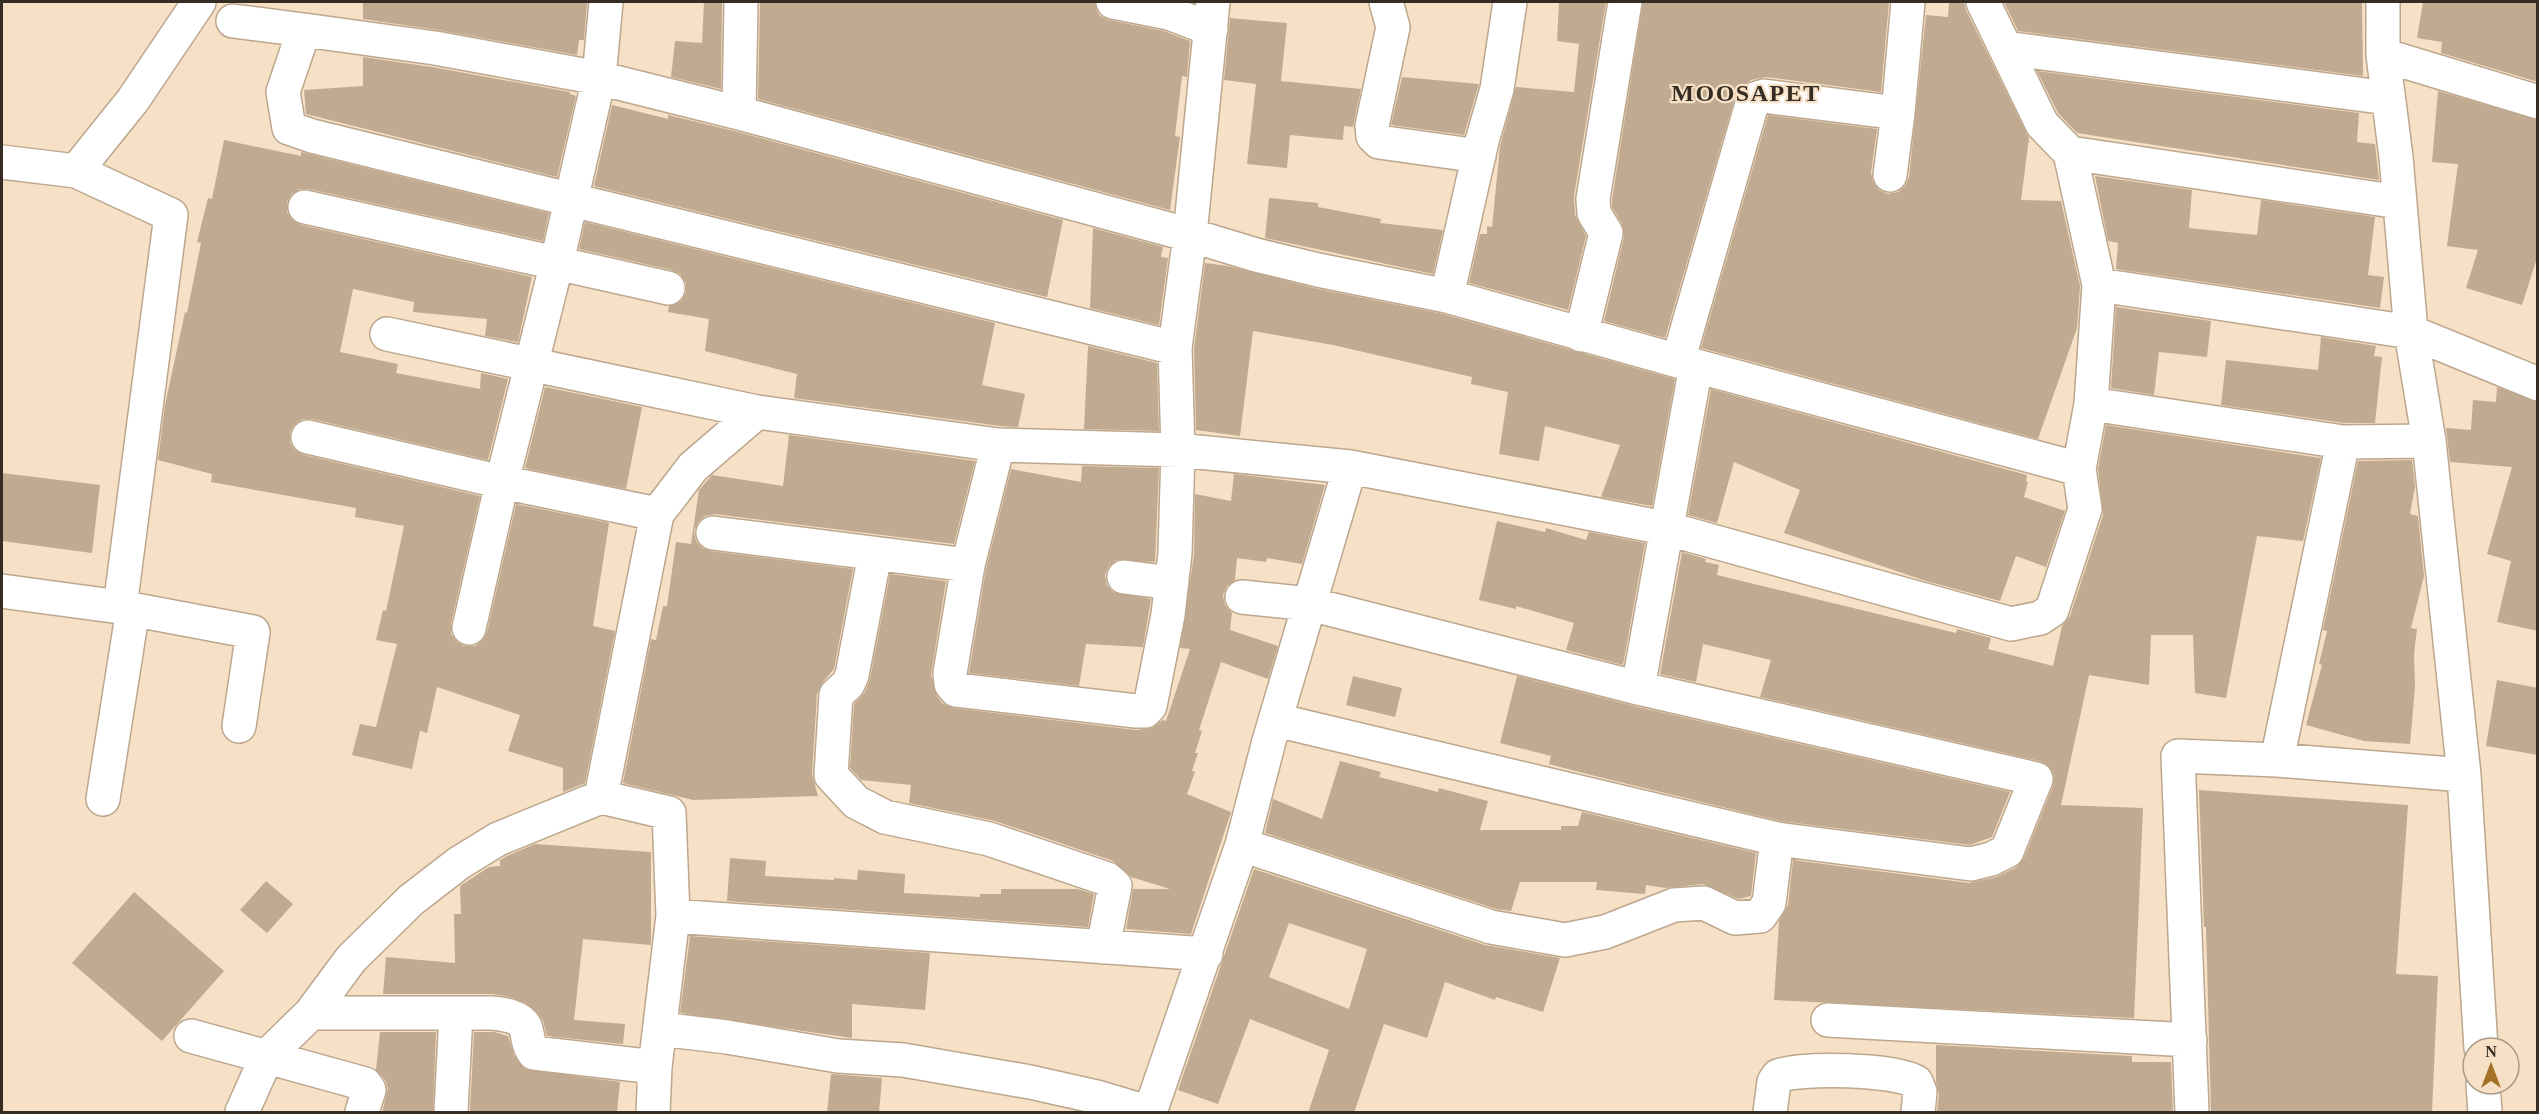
<svg xmlns="http://www.w3.org/2000/svg" width="2539" height="1114" font-family="'Times New Roman',serif">
  <style>
    .building { fill: #c0ab92; fill-rule: evenodd }
    .lines { fill: none; stroke-linecap: round; stroke-linejoin: round }
    .minor-casing { stroke: #bca78e; stroke-width: 36 }
    .minor { stroke: #fff; stroke-width: 33 }
    .labels { text-anchor: middle; dominant-baseline: central; stroke-width: 4.5; stroke-linejoin: round; paint-order: stroke }
    .district-label { font-size: 24px; font-weight: bold; letter-spacing: 1.5px; fill: #352d23; stroke: #f6e1c6 }
  </style>
  <rect width="100%" height="100%" fill="#f6e1c6"/>
  <!-- building -->
  <path class="building" d="M363,2H498V3H587L584,40H579L577,55L438,30L363,19Z
    M704,2H722L721,89L671,77L675,41L702,43Z
    M760,2H1095L1096,9L1100,16L1109,20L1164,31L1190,41L1187,77L1182,76L1175,136L1180,137L1170,210L758,99Z
    M1559,2H1606L1574,196L1575,215L1586,236L1568,310L1469,283L1480,234H1487V226L1492,227L1500,146L1516,87L1574,92L1579,44L1557,41Z
    M1643,2H1889L1881,92L1766,77L1751,80L1741,88L1735,97L1665,338L1604,321L1624,237L1622,224L1612,207V200Z
    M1949,2H1964L1966,10L2029,138L2021,200L2061,201L2080,286L2077,328L2038,439L1701,348L1768,115L1877,129L1871,173L1873,182L1879,190L1888,194L1898,192L1905,186L1909,177L1926,15L1948,17Z
    M2004,2H2362L2363,76L2018,31Z
    M2423,2H2538V82L2441,53L2442,42L2417,38Z
    M1230,18L1287,23L1281,81L1361,89L1353,127L1344,126L1343,140L1290,135L1287,168L1247,164L1256,84L1224,80Z
    M363,57L432,67L570,92V94L576,96L557,177L306,114L304,90L363,86Z
    M2037,71L2359,113L2357,142L2375,144L2379,180L2077,133L2058,113Z
    M1402,77L1479,84L1464,135L1391,125Z
    M2438,91L2538,120V255L2522,305L2466,288L2478,250L2447,246L2458,164L2432,162Z
    M612,105L668,119V115L734,131L1063,220L1047,297L594,186Z
    M224,140L301,156V152L549,213L543,241L309,189H300L292,194L287,202V212L292,220L301,225L532,277L518,342L485,336L487,319L413,312L414,302L353,289L340,352L398,364L396,373L480,389L481,373L508,379L488,460L312,419H303L295,424L290,432V442L295,450L304,455L480,496L451,624V634L456,641L464,646H475L483,640L487,632L516,504L609,523L593,626L615,631L585,783L563,792V768L508,751L520,715L437,687L427,733L420,731L412,769L352,755L360,724L376,727L397,644L376,640L383,610L386,611L404,526L355,517L356,508L211,482L212,474L158,460L165,405L185,312L187,313L201,243L197,242L208,198L212,199Z
    M2095,176L2192,190L2189,228L2257,235L2261,200L2375,217L2368,275L2384,277L2380,308L2116,269L2118,243L2108,241Z
    M1269,198L1318,203V207L1381,219L1380,223L1443,230L1433,274L1265,238Z
    M585,222L995,323L982,385L1025,394L1018,427L1000,426L794,398L797,374L705,351L709,319L668,312L669,306L681,301L686,293V283L680,274L672,270L579,249Z
    M1093,228L1163,247L1161,257L1168,258L1159,325L1090,308Z
    M1205,263L1228,266L1314,288L1443,314L1675,379L1652,506L1601,497L1620,445L1545,426L1539,461L1499,454L1508,392L1471,384L1472,377L1333,345L1253,331L1240,436L1196,430L1194,349Z
    M2116,307L2211,321L2207,357L2159,352L2154,395L2111,388Z
    M2321,337L2376,346L2374,356L2382,357L2375,423H2344L2221,405L2226,360L2318,370Z
    M1088,346L1157,363L1159,431L1084,429Z
    M545,387L642,407L626,489L525,468Z
    M2497,387L2538,402V631L2497,622L2511,561L2487,554L2512,467L2450,462L2446,428L2471,430L2473,400L2496,402Z
    M1711,389L2027,475L2026,481L2028,482L2024,497L2065,511L2046,567L2016,556L2000,601L1926,581L1784,533L1800,490L1734,462L1717,523L1688,515Z
    M2106,425L2321,458L2303,541L2257,536L2226,698L2195,693L2193,635H2151L2149,685L2089,675L2061,805L2143,808L2134,1018L1774,1000L1779,921L1788,905L1793,860L1969,883L1996,877L2015,868L2024,858L2053,786L2054,775L2049,766L2040,761L1760,697L1771,660L1703,644L1696,682L1660,674L1682,552L1706,559L1705,562L1719,565L1717,575L1956,633L1957,629L1991,638L1988,649L2053,666L2062,626L2070,616L2103,515L2098,469Z
    M789,435L975,461L954,544L715,514L705,516L698,522L694,531L696,541L702,548L710,551L853,569L834,669L823,682L817,694L812,774L818,796L693,800L623,783L651,639L656,640L663,606H667L676,542L691,544L699,490L712,475L783,486Z
    M2412,460L2415,487L2410,514L2418,516L2424,576L2411,628L2417,629L2414,654L2415,687L2410,744L2364,741L2306,725L2322,665L2319,664L2327,631L2323,630L2358,461Z
    M1082,466L1159,468L1155,562L1117,560L1109,566L1105,575L1107,585L1113,592L1151,599L1143,647L1086,644L1079,686L969,673L986,569L1011,469L1081,482Z
    M2,473L100,485L92,553L2,541Z
    M1234,474L1325,485L1302,564L1267,558L1266,562L1237,558L1235,580L1227,586L1223,595L1225,605L1232,613L1230,630L1278,646L1268,679L1221,662L1199,730L1202,731L1195,753H1198L1192,771L1195,772L1187,794L1231,812L1191,934L1126,929L1133,889H1170L1131,877L1113,861L995,821L909,803L911,785L861,780L850,768L854,704L865,692L870,679L890,574L946,581L931,675L937,696L942,703L953,708L1136,730L1152,728L1163,720L1166,721L1190,649L1180,648L1194,555L1195,494L1231,501Z
    M1497,521L1545,532L1546,528L1586,540L1589,532L1645,543L1623,665L1566,650L1574,623L1516,606V609L1479,600Z
    M1353,676L1402,688L1395,717L1346,705Z
    M1517,676L1634,706L2010,792L1992,837L1970,845L1780,821L1591,775L1549,764L1551,756L1500,743Z
    M2497,680L2538,688V755L2486,746Z
    M1340,761L1381,772L1379,777L1438,792L1439,788L1488,801L1480,830H1561V826H1578L1582,812L1756,853L1751,896L1739,899L1703,884L1666,888L1646,885L1645,894L1596,890L1597,882H1520L1511,911L1496,909L1265,833L1273,799L1322,819Z
    M2199,790L2408,805L2396,974L2438,976L2432,1113H2211L2206,927H2204Z
    M535,844L651,852V945L583,939L574,1020L625,1024L623,1044L547,1036L543,1021L537,1012L526,1003L510,997L492,994H383L386,957L455,963L454,914H461L460,886L489,867L500,866V860L507,856Z
    M730,858L766,861L765,876L834,880V878L857,880L858,870L905,874L904,893L980,897V894H1001V889H1078L1094,894L1088,927L727,901Z
    M1254,869L1485,945L1560,958L1543,1012L1496,997L1495,1000L1445,982L1427,1038L1384,1024L1354,1113H1308L1329,1050L1250,1019L1218,1104L1178,1090ZM1289,923L1367,949L1349,1009L1269,977Z
    M266,881L293,904L267,933L240,910Z
    M134,892L224,971L162,1041L72,963Z
    M690,936L930,953L925,1010L852,1004V1038L680,1013Z
    M380,1032H436L433,1113H382L388,1088L385,1080L376,1070Z
    M474,1032H494L508,1036L514,1055L525,1069L620,1082L617,1113L470,1111Z
    M1936,1045L2132,1056V1062H2171L2173,1113H1937L1939,1094L1936,1082Z
    M831,1074L882,1078L879,1113H827Z"/>
  <g class="lines">
    <!-- minor casing -->
    <g class="minor-casing">
      <path id="minor" d="M1113,2L1169,13L1211,29
        M1386,2L1393,27L1372,126L1373,136L1379,142L1479,156
        M2383,2V55L2396,157L2411,332L2429,441L2464,775L2481,1048
        M233,21L304,30
        M2005,48L2388,98
        M2383,55L2538,102
        M739,113L741,2
        M2070,153L2399,202
        M2,162L76,171L133,100L199,2
        M76,171L171,215L120,607
        M1890,175L1898,113
        M305,207L668,288
        M2099,285L2411,332L2538,384
        M1447,296L1482,141L1497,89L1510,2
        M387,334L757,412L998,445L1178,450L1350,467L1665,528L2011,624L2040,618L2052,610L2085,509L2079,469L2091,404L2099,285L2070,153L2042,124L1983,2
        M1581,335L1606,233L1594,213L1593,199L1625,2
        M1175,348L312,136L289,128L283,92L304,30L435,48L599,78L739,113L1190,235L1256,255L1318,270L1447,296L1696,366L2079,469
        M1678,361L1751,107L1757,98L1764,96L1898,113L1908,2
        M2091,404L2343,442L2429,441
        M308,437L502,482L657,514
        M713,533L968,565L998,445
        M875,554L852,675L848,684L836,695L831,775L856,802L885,817L989,839L1107,879L1115,886L1103,947
        M968,565L950,673L951,684L956,690L1136,711H1145L1150,706L1168,615L1175,553L1178,450L1175,348L1190,235L1213,2
        M1124,577L1172,583
        M2,591L120,607L253,632L239,726
        M1242,597L1310,604L1638,688L2036,779L2007,851L1991,859L1971,864L1777,839
        M469,628L502,482L557,262L599,78L606,2
        M1638,688L1696,366
        M2277,760L2343,442
        M601,797L669,813L673,916L655,1067L653,1112
        M103,799L133,609
        M1242,845L1491,927L1565,940L1605,932L1674,905L1704,903L1735,918L1760,916L1769,903L1777,839L1276,720
        M673,916L1206,954
        M311,1013H492C503,1014 522,1016 526,1029C529,1039 527,1044 534,1053L655,1067
        M1828,1020L2190,1040
        M660,1029L727,1037L838,1056L903,1060L1030,1082L1097,1097L1147,1112
        M191,1036L365,1084L369,1090L362,1112
        M2483,1084L2485,1112
        M242,1112L267,1056L311,1013L351,959L411,900L459,863L498,839L601,797L657,514L693,467L757,412
        M451,1112L456,1014
        M1150,1112L1242,845L1269,741L1350,467
        M1770,1112L1774,1082L1778,1076C1803,1067 1893,1069 1916,1082L1920,1092L1918,1112
        M2192,1112L2178,756L2277,760L2464,775"/>
    </g>
    <!-- minor -->
    <use href="#minor" class="minor"/>
  </g>
  <g class="labels">
    <!-- district labels -->
    <g class="district-label">
      <text x="1746" y="93">MOOSAPET</text>
    </g>
  </g>
  <!-- border -->
  <rect width="2539" height="1114" fill="none" stroke="#352d23" stroke-width="6"/>
  <!-- north arrow -->
  <g transform="translate(2491 1066)"><circle r="28" fill="#f6e1c6" stroke="#a99985" stroke-width="1.5"/>
  <path d="M0-4.5L10 22L0 15L-10 22Z" fill="#a37127"/>
  <text y="-9" font-size="16" font-weight="bold" text-anchor="middle" fill="#352d23">N</text>
  </g>
</svg>
